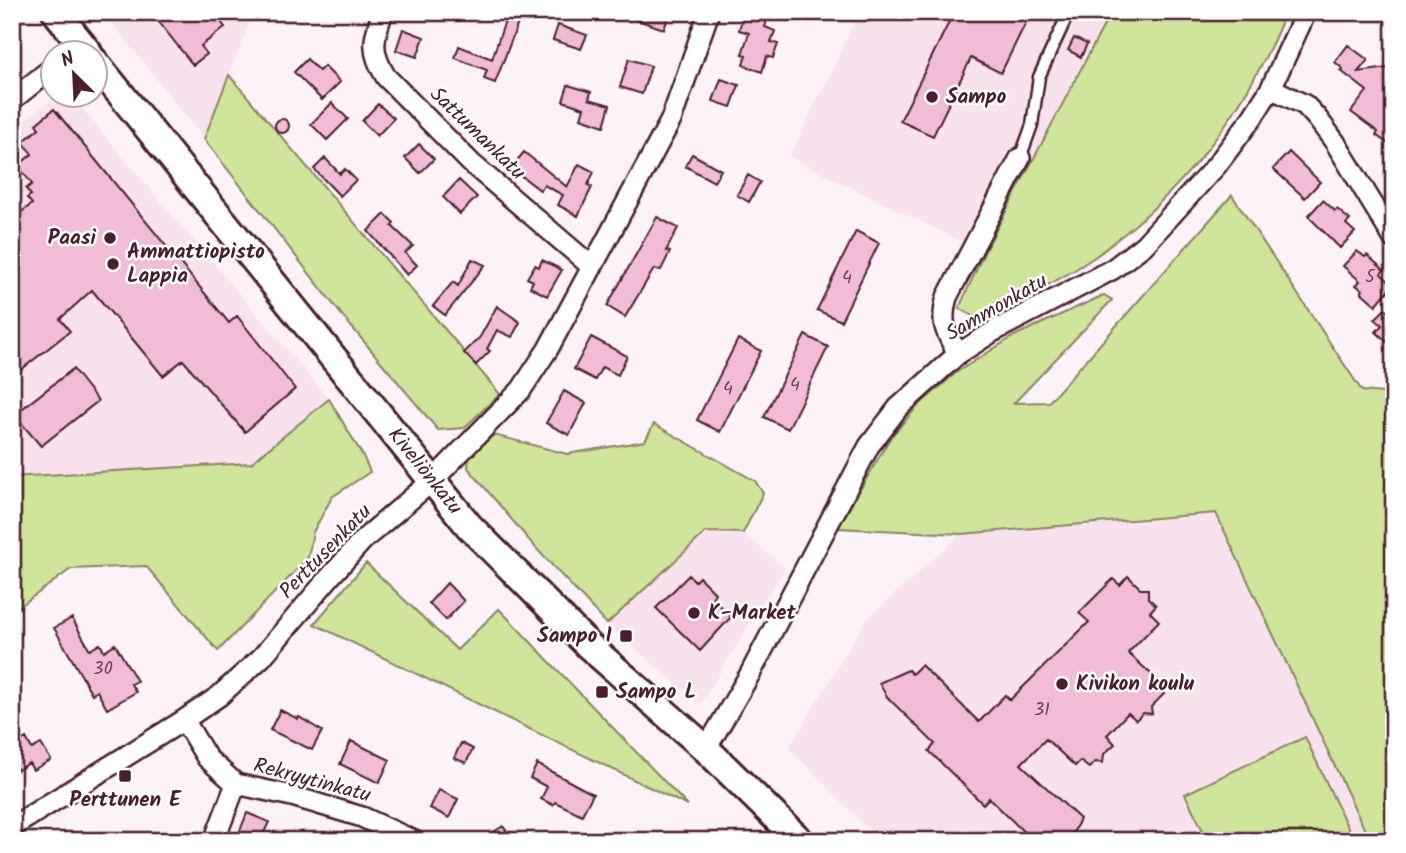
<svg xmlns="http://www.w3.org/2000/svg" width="1406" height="853" font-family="Kalam,sans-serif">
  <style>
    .built { fill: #f8e2ee }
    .green { fill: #cee59b; stroke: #8c8263; stroke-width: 2 }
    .building { fill: #f0bcd8; stroke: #4a1f2b; stroke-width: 2 }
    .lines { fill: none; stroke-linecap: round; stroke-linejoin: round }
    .lane-casing { stroke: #4a1f2b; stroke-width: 15 }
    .street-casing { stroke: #4a1f2b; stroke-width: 24 }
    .secondary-casing { stroke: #4a1f2b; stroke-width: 32 }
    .lane { stroke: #fff; stroke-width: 10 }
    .street { stroke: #fff; stroke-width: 19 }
    .secondary { stroke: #fff; stroke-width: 26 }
    .poi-dot { fill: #4a1f2b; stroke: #fff; stroke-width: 2.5 }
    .labels { text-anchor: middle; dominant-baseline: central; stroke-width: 5; stroke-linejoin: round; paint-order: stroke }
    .number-label { font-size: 18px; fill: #744656 }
    .poi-label { font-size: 21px; font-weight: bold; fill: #4a1f2b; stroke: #fff; text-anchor: start }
    .street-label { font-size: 21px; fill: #4a1f2b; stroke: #fff }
  </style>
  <rect width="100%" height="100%" fill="#fcf2f7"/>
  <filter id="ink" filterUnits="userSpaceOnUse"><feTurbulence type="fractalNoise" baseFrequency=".0143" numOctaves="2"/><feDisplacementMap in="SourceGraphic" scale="14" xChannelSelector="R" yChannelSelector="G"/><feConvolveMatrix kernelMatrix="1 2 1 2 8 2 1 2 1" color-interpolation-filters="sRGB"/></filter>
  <g filter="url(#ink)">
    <!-- built -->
    <path class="built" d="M103,12H254L204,139Z
      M858,12H1111L984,253L789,157L836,62Z
      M12,17L18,25L20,63L12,70Z
      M72,97L329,399L251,463L12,477V129L51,100Z
      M1216,513L1370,841H880L789,748L866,620L961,534Z
      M706,532L743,533L785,568L700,705L607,624Z"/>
    <!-- green -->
    <path class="green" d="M1111,12H1286C1250,100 1198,174 1124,234C1113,242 1102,253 1090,260C1055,284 1015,301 976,318L959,308L984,253Z
      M229,75L500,394L464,428L438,430L345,319L204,139Z
      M1232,195L1362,391L1394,394V841H1370L1216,513L961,534L838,528L890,438L916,408L957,372L1014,336L1104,295L1112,300L1014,403L1049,402Z
      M329,399L363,456L370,472L332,497L313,532L308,558L218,651L146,566L71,569L12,612V477L251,463Z
      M654,424L755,481L763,493L743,533L706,532L607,624L535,547L468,468L469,456L494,435L567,454L645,441Z
      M366,563L457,650L499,609L688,806L314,624Z
      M1305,737L1354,841H1208L1185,794Z"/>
    <!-- building -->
    <path class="building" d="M151,12H213L225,27L201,46L207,54L193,65Z
      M508,12L521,15L495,83L484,79L487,70L455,58L459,46L492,59Z
      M622,12H670L664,29L622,15Z
      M744,12L767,19L765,27L775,31L771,42L778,44L773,58L767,56L762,72L743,65L746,55L742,54L749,33L739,30Z
      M954,12H1031L1001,73L971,58L933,136L900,121Z
      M558,25L587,35L581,49L553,40Z
      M403,29L424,37L417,57L396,50Z
      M1074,38L1087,44L1081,57L1068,50Z
      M1348,45L1368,60L1358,72L1388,68L1394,72V148L1376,135L1378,132L1351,112L1367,91L1341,71L1343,69L1335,62Z
      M307,59L319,71L324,66L340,82L322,100L294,72Z
      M629,59L651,66L642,94L620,87Z
      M721,79L739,85L731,107L713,101Z
      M568,85L591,92L589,99L610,105L604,126L581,118L584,108L563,101Z
      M332,103L348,119L327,140L311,124Z
      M378,104L394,118L377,136L362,121Z
      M54,109L229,323L237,316L295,389L245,432L183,360L163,376L92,290L60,319L70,331L12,377V219L32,204L27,198L31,195L26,189L32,184L18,166L32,154L23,142L39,128L36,124Z
      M275 126a7 7 0 1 1 14 0a7 7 0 1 1-14 0Z
      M419,144L434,159L420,173L405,158Z
      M524,152L567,187L579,164L594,172L588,185L592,187L578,216L558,205L563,195L544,185L540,190L511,168Z
      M1289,152L1320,182L1305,198L1273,169Z
      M692,154L721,170L714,182L685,166Z
      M325,158L340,174L345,169L356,180L340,196L314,169Z
      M748,175L760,182L749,202L737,195Z
      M459,180L477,197L460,214L443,197Z
      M1323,200L1335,211L1337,209L1350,220L1346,224L1355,232L1340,248L1308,216Z
      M385,214L394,223L392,226L413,246L405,253L417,265L407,275L368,231Z
      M657,217L678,228L666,251L670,252L661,270L654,269L625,317L607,306Z
      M856,231L879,243L841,321L817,310Z
      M1357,251L1365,257L1367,255L1384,270L1381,274L1393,285L1376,305L1361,292L1363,290L1356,285L1360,281L1343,266Z
      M472,259L485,265L445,315L433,306L453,282L458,286Z
      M542,260L562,270L547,296L530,287L533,281L527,278L535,265L539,267Z
      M497,306L520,322L512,337L497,330L487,349L490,351L476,365L464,353L480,337Z
      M1385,309L1392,315L1394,313V348L1376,332L1382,325L1375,319Z
      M805,335L828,347L788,429L764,417Z
      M591,337L627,356L618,375L602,367L595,380L574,369Z
      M738,339L761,351L720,432L697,420Z
      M73,369L98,401L41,446L14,415Z
      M564,391L586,403L569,435L546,423Z
      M689,575L695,581L699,577L715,593L712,598L731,617L700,651L656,608Z
      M1128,576L1141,589H1148V598L1156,605L1150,612L1159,621L1128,653L1160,682L1157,685L1164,694L1151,707L1152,714L1143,713L1136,720L1128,713L1107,735L1115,744L1104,754L1103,763L1095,762L1089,768L1080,761L1075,766L1046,739L1021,764L1080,819L1069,841H1033L989,798L983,804L929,751L935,744L887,697L879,683L908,670L912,674L921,665L979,722L1005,695L1010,700L1089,622L1079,613L1113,579L1120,585Z
      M447,583L464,601L446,620L429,603Z
      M72,618L90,650L100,644L104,651L115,644L137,681L131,684L136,692L107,709L97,691L92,694L54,628Z
      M280,710L298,719L299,717L322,731L312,750L270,730Z
      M26,738L32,749L41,744L51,760L33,770L29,763L18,770L12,761V746Z
      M351,741L390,760L379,783L340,764Z
      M461,743L473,749L466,763L454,758Z
      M537,764L593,794L582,815L555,802L553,805L541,799L547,787L530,778Z
      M439,790L458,799L449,818L430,808Z
      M247,813L269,822L260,841H236Z
      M503,826L513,841H479Z"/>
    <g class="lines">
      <!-- lane casing -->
      <g class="lane-casing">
        <path id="lane" d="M1020,158L1032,125L1039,77L1069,12"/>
      </g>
      <!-- street casing -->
      <g class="street-casing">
        <path id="street" d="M383,12C373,39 370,51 386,77L471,163L591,266
          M1271,88L1305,105L1317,118L1335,142L1394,239
          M12,100L52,68
          M958,354C945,331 940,323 947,297L1020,158
          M184,720L207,758L236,784L292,796L362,817L414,841
          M706,749L750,674L869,446L898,408L958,354L994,331L1113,269L1144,245L1216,166L1252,118L1271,88L1306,12
          M12,827L184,720L219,696L261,658L328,579L364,539L432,481L521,390L548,349L671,120L709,12
          M214,841L236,784"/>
      </g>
      <!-- secondary casing -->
      <g class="secondary-casing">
        <g id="secondary">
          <path d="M56,12L88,52"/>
          <path id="s1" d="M94,61L469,526L589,646L706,749L800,841"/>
        </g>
      </g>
      <!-- lane -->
      <use href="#lane" class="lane"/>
      <!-- street -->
      <use href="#street" class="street"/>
      <!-- secondary -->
      <use href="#secondary" class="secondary"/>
    </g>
  </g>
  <!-- markers -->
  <g class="poi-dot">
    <circle cx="932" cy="97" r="7"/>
    <circle cx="110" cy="238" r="7"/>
    <circle cx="113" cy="264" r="7"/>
    <circle cx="694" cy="613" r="7"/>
    <rect x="619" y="629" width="14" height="14" rx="3.5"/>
    <circle cx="1062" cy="684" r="7"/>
    <rect x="595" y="685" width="14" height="14" rx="3.5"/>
    <rect x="118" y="769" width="14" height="14" rx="3.5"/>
  </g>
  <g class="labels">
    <!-- number labels -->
    <g class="number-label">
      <text x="1370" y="277">5</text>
      <text x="847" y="278">4</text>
      <text x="795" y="385">4</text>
      <text x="728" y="389">4</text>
      <text x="103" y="669">30</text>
      <text x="1042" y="710">31</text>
    </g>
    <!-- poi labels -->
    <g class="poi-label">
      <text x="946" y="97">Sampo</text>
      <text x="96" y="238" text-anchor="end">Paasi</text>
      <text x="127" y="252">Ammattiopisto<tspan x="127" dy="24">Lappia</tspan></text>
      <text x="708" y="613">K-Market</text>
      <text x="612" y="636" text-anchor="end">Sampo I</text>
      <text x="1076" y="684">Kivikon koulu</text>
      <text x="616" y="692">Sampo L</text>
      <text x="125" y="800" text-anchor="middle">Perttunen E</text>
    </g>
    <!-- street labels -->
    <g class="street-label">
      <text transform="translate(477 134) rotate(44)">Sattumankatu</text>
      <text transform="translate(997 308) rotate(-30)">Sammonkatu</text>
      <text stroke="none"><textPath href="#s1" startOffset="527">Kiveliönkatu</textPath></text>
      <text transform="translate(326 552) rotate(-46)">Perttusenkatu</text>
      <text transform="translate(312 781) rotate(15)">Rekryytinkatu</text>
    </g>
  </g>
  <!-- margin -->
  <rect width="1406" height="853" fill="none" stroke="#fff" stroke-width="42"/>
  <rect x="21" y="21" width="1364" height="811" fill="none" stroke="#4a1f2b" stroke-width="2.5" filter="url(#ink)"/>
  <!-- north arrow -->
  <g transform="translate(74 74) rotate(336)"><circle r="33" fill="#ffffff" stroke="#b7a5aa" stroke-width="2"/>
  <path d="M0-5L12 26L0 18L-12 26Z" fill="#4a1f2b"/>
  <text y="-10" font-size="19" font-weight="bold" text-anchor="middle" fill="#4a1f2b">N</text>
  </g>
</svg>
